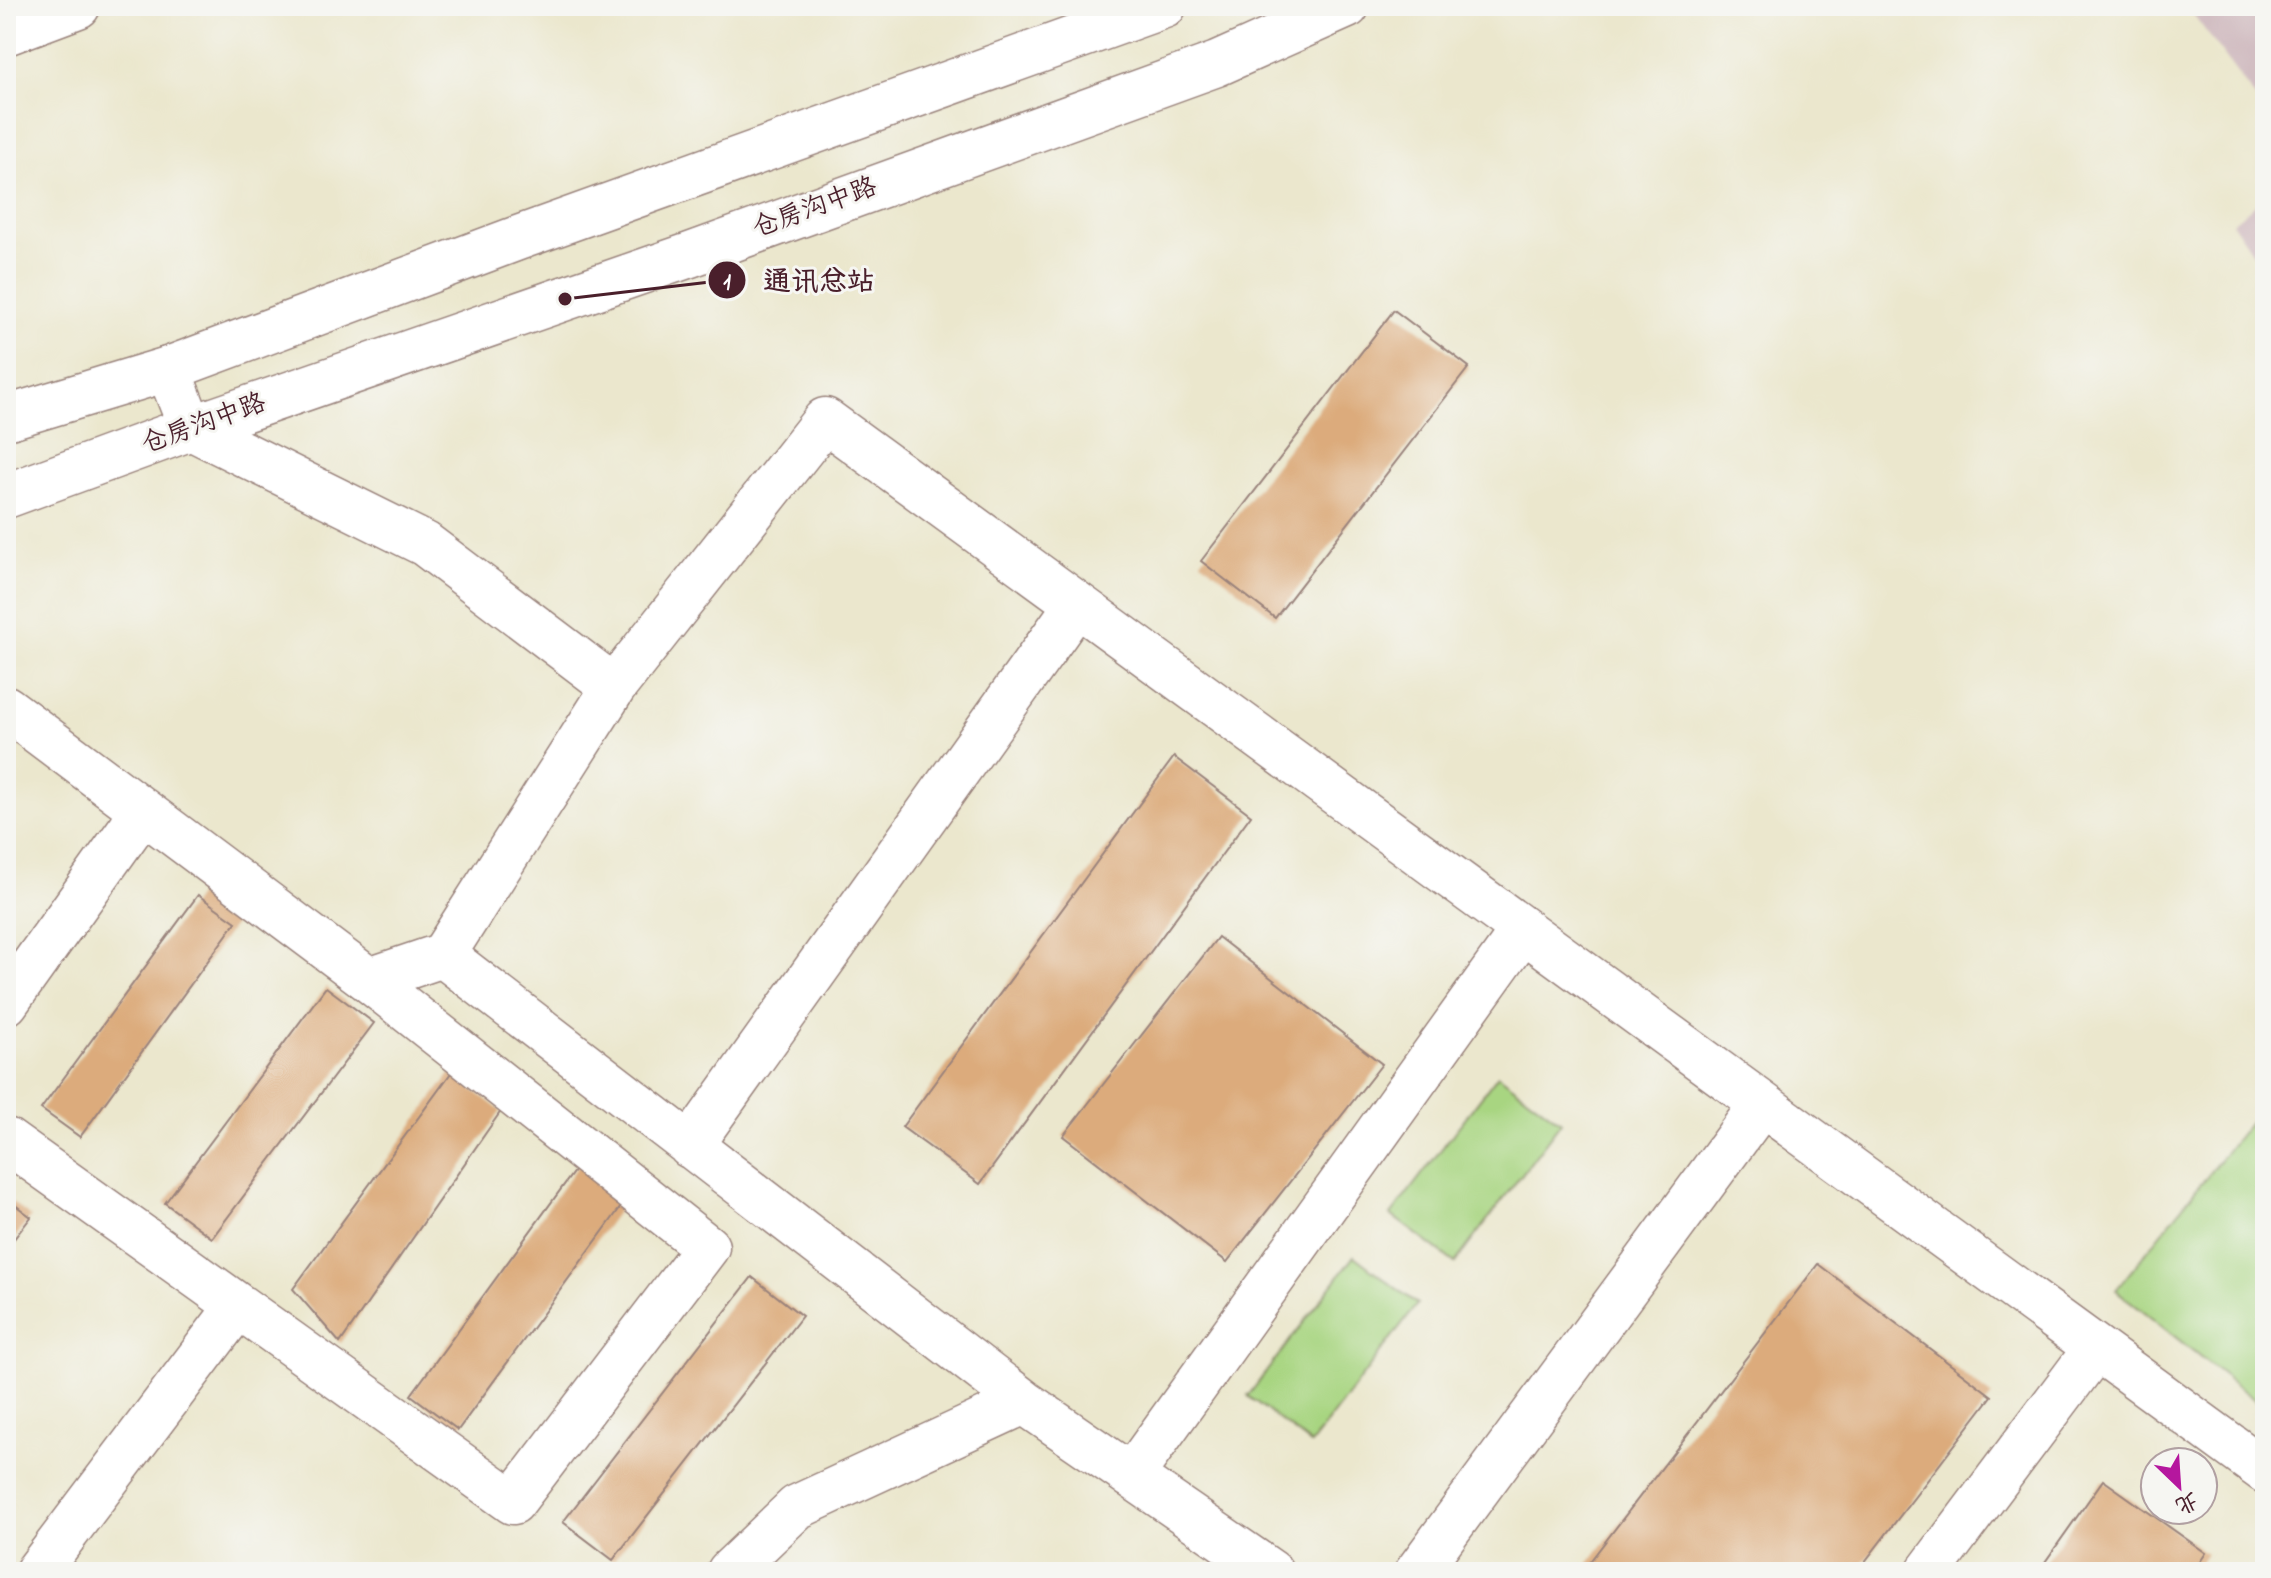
<svg xmlns="http://www.w3.org/2000/svg" width="2271" height="1578" font-family="'Indie Flower','LXGW WenKai TC',sans-serif">
  <style>
    .industrial { fill: #d2bec2 }
    .green { fill: #a8d581; stroke: #797a56; stroke-width: 2 }
    .building { fill: #dcab7c }
    .lines { fill: none; stroke-linecap: round; stroke-linejoin: round }
    .minor-casing { stroke: #9a837c; stroke-width: 47 }
    .highway-casing { stroke: #9a837c; stroke-width: 47 }
    .minor { stroke: #fff; stroke-width: 44 }
    .highway { stroke: #fff; stroke-width: 44 }
    .labels { text-anchor: middle; dominant-baseline: central; stroke-width: 6; stroke-linejoin: round; paint-order: stroke }
    .street-label { font-size: 26px; fill: #4a1f2b; stroke: #f6f6f2 }
    .leader { fill: none; stroke: #4a1f2b; stroke-width: 3 }
    .callout-dot { fill: #4a1f2b; stroke: #f6f6f2; stroke-width: 3 }
    .mark-label { font-size: 24px; text-anchor: middle; font-weight: bold; fill: #fff }
    .callout-label { font-size: 28px; text-anchor: middle; font-weight: bold; fill: #4a1f2b; stroke: #f6f6f2; stroke-width: 6; stroke-linejoin: round; paint-order: stroke }
  </style>
  <rect width="100%" height="100%" fill="#f6f6f2"/>
  <filter id="ink" filterUnits="userSpaceOnUse"><feTurbulence type="fractalNoise" baseFrequency=".0125" numOctaves="2"/><feDisplacementMap in="SourceGraphic" scale="16" xChannelSelector="R" yChannelSelector="G"/><feConvolveMatrix kernelMatrix="1 2 1 2 8 2 1 2 1" color-interpolation-filters="sRGB"/></filter>
  <filter id="wash" filterUnits="userSpaceOnUse"><feTurbulence type="fractalNoise" baseFrequency=".006" numOctaves="4" result="noise"/><feDisplacementMap in="SourceGraphic" scale="32" xChannelSelector="R" yChannelSelector="G"/><feGaussianBlur stdDeviation="1.8" result="paint"/><feColorMatrix in="noise" values="0 0 0 0 0 0 0 0 0 0 0 0 0 0 0 0 0 1.4 0 .05"/><feComposite in="paint" operator="in"/></filter>
  <g filter="url(#wash)">
    <rect width="100%" height="100%" fill="#ebe7cd"/>
    <!-- industrial -->
    <path class="industrial" d="M2187,6H2265V111Z
      M2265,197V271L2232,222Z"/>
    <!-- green -->
    <path class="green" d="M1498,1075L1561,1122L1455,1263L1391,1215Z
      M2265,1103V1408L2116,1290Z
      M1354,1256L1417,1304L1311,1444L1248,1396Z"/>
    <g id="blocks">
      <!-- building -->
      <path class="building" d="M1394,310L1469,367L1275,618L1201,561Z
        M1174,757L1251,815L980,1184L902,1127Z
        M198,895L236,922L80,1137L41,1109Z
        M1218,937L1382,1064L1227,1262L1063,1136Z
        M326,987L374,1023L212,1238L165,1203Z
        M451,1073L501,1111L340,1343L293,1289Z
        M583,1159L631,1193L458,1430L411,1395Z
        M6,1198L31,1217L6,1249Z
        M1818,1264L1992,1396L1857,1572H1582Z
        M752,1277L802,1316L613,1560L563,1522Z
        M2103,1480L2206,1553L2193,1572H2038Z"/>
    </g>
  </g>
  <g filter="url(#ink)">
    <use href="#blocks" fill-opacity="0" stroke="#9a837c" stroke-width="2"/>
    <g class="lines">
      <!-- minor casing -->
      <g class="minor-casing">
        <path id="minor" d="M6,33L78,6
          M168,369L191,428L425,544L614,687
          M6,708L369,980L707,1247L513,1502L6,1140
          M369,980L443,955
          M6,1003L143,811
          M690,1146L1077,604
          M1131,1476L1523,930
          M37,1572L238,1306
          M729,1572L797,1507L1024,1402
          M1271,1572L1024,1402L443,955L614,687L825,420L2265,1471
          M1417,1572L1762,1104
          M1928,1572L2096,1348"/>
      </g>
      <!-- highway casing -->
      <g class="highway-casing">
        <path id="highway" d="M6,418L168,369L518,238L1164,6
          M6,496L191,428L690,255L1217,64L1347,6"/>
      </g>
      <!-- minor -->
      <use href="#minor" class="minor"/>
      <!-- highway -->
      <use href="#highway" class="highway"/>
    </g>
  </g>
  <g class="labels">
    <!-- street labels -->
    <g class="street-label">
      <text transform="translate(815 209) rotate(-20)">仓房沟中路</text>
      <text transform="translate(204 425) rotate(-20)">仓房沟中路</text>
    </g>
  </g>
  <!-- callouts -->
  <path class="leader" d="M565 299L727 280"/>
  <g class="callout-dot">
    <circle cx="565" cy="299" r="8"/>
    <circle cx="727" cy="280" r="20"/>
  </g>
  <g class="mark-label">
    <text x="727" y="289">1</text>
  </g>
  <g class="callout-label">
    <text x="819" y="290">通讯总站</text>
  </g>
  <!-- margin -->
  <rect width="2271" height="1578" fill="none" stroke="#f6f6f2" stroke-width="32"/>
  <!-- north arrow -->
  <g transform="translate(2179 1486) rotate(155)"><circle r="38" fill="#f6f6f2" stroke="#b1a0a2" stroke-width="2"/>
  <path d="M0-6L14 30L0 20L-14 30Z" fill="#b5179e"/>
  <text y="-12" font-size="22" font-weight="bold" text-anchor="middle" fill="#4a1f2b">北</text>
  </g>
</svg>
